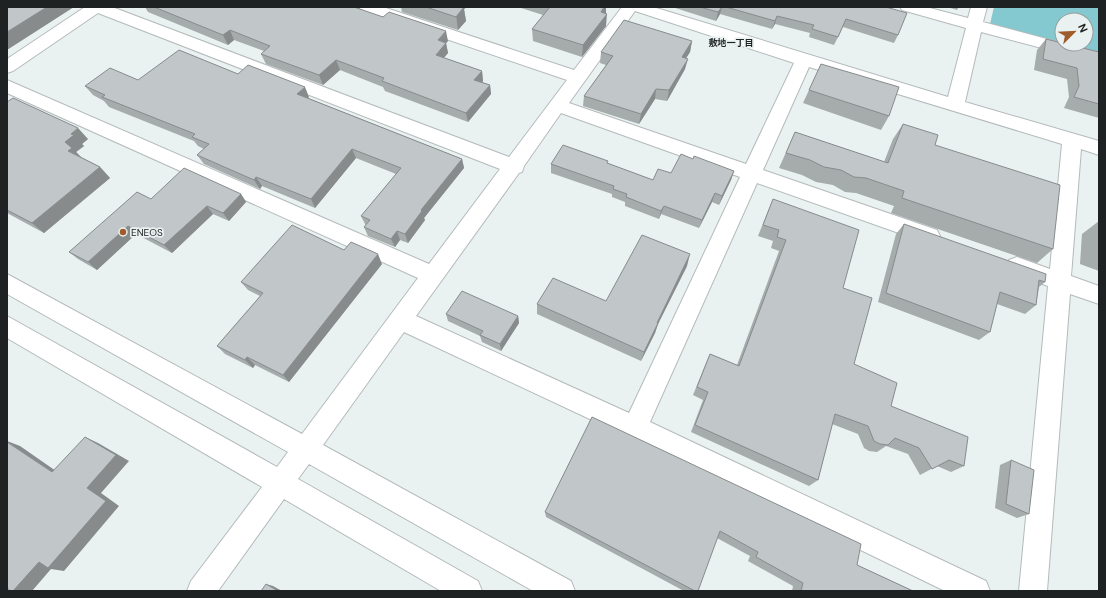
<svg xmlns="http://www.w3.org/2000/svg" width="1106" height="598" font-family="'DM Sans','Noto Sans JP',sans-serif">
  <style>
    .green { fill: #83c9cf }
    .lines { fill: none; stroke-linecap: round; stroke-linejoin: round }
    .minor-casing { stroke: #b4babb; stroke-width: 2 }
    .minor { fill: #fff; fill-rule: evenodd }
    .wall { fill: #a6abac }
    .shaded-wall { fill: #878b8c }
    .building { fill: #c1c7c8; stroke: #878b8c }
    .poi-dot { fill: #a05c2d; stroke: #eaf1f1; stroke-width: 1.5 }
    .labels { text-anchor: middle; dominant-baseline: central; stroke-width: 3.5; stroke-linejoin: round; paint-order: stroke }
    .far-neighbourhood-label { font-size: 9px; font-weight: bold; fill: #1f2222; stroke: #eaf1f1 }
    .poi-label { font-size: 10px; fill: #1f2222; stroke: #eaf1f1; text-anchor: start }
  </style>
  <rect width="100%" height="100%" fill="#eaf1f1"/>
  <!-- green -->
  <path class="green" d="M994,7H1099V53L1065,44H1086V20H1062V43L990,24Z"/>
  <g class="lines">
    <!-- minor casing -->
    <g class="minor-casing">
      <path id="minor" d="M85,7H112L509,157L567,80L361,10L359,7H383L574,70L622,7H653L948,97L966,28L902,10L900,7H926L968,18L971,7H987L983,22L1099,53V63L981,32L965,102L1099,141V155L1081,149L1071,276L1099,286V304L1070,294L1047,591H1019L1048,286L1009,272L1006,266L1009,260L1017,257L1050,269L1062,144L809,67L763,170L937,230L940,236L937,242L930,244L757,183L650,422L986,581L990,591H945L626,436L404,332L323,445L571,581L575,591H533L309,464L298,479L478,581L482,591H441L284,499L218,591H187L191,581L262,487L7,338V316L277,467L288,452L7,294V274L302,434L418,278L7,93V80L429,264L500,169L98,13L13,71L7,73V59ZM635,11L794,63L746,164L569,103ZM561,113L740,177L629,413L416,316L519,173L522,172L524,166Z"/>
    </g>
    <!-- minor -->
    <use href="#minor" class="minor"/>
  </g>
  <!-- wall -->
  <path class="wall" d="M145,7H354L448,41L446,43L448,53L444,58L482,71L483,81L482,82L490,85L491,94L468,122L385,91L383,87L340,70L323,85L266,64L261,54L264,51L234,40L228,45L148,12Z
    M401,7H467L464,9L466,21L458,30L402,12Z
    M518,7H606V26L582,57L533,41L532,29L543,15Z
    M672,7H886L898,35L894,43L843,27L834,45L809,37L810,33L775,24L772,29L720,14L716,21Z
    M947,7H959L957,10Z
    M1046,39L1099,52V118L1064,108L1069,97L1067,79L1034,70L1037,50Z
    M692,41L690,52L686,58L685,69L667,101L655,99L639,124L583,106L584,96L606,65L600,63L601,52Z
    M821,64L889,116L881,130L803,103Z
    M238,74L309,97L308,98L462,159L464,168L424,218L425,220L408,243L400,240L395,247L368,236L364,227L366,225L365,224L361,216L396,174L356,158L315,208L262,186L260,189L204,164L197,155L204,149L198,146L194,141L109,107L104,101L93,95L85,86L138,80Z
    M7,102L88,139L82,144L84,146L76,152L81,157L100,167L110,178L44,233L7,213Z
    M903,124L935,145L1053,249L1037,263L891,213L894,206L856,193L845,192L833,185L816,182L802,175L779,168L795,132L884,162L893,139Z
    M693,159L734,171L731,180L719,205L712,202L699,228L661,214L659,219L625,206V202L612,197V194L551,173V164L607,163L653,180L671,173Z
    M241,194L246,202L229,221L213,214L172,253L136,234L97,270L78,259L69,252L151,199Z
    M773,199L843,288L854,364L891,406L964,466L951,472L937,466L920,475L908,454L886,446L877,452L869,451L864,448L858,434L832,424L818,480L809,486L691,432L703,400L693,395L706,363L710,354L737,365L779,251L771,248L773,241L758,236L768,211Z
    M1099,221V271L1080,264L1082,234Z
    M904,224L1045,282L1039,287L1036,305L1025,314L997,304L990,332L979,340L878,302L896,234Z
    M344,250L382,264L289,382L255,365L253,368L225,354L217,346L260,296L248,290L241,282Z
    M687,266L658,324L655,333L641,361L537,314V304L606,301Z
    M446,314L518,316L519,323L501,351L482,342L480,336L448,321Z
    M592,417L857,565L913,591H792L793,586L748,561L750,556L717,538L695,591H684L546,517L545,512Z
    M1011,460L1029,514L1017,518L995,508L1000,465Z"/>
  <!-- shaded-wall -->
  <path class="shaded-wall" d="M47,7H74L7,50V32Z
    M455,7H467L464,9L466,21L458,30Z
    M604,7H606V14H607L606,26L582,57L583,45Z
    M722,7L720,14L716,21L718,12Z
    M777,16L775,24L772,29L775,21Z
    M230,30L234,40L228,45L223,35Z
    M446,31L448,41L440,50L438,40Z
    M692,41L690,52L680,68L682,57Z
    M446,43L448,53L438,64L436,55Z
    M688,59L685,69L667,101L669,90Z
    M336,60L340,70L323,85L319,75Z
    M482,71L483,81L476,89L474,80Z
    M490,85L491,94L468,122L466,113Z
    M305,87L309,97L302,103L297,94Z
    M656,89L655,99L639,124L641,114Z
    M78,128L88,139L82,144L84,146L76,152L82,158L68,151L65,142L71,134Z
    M352,149L356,158L315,208L311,199Z
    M462,159L464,168L424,218L425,220L408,243L405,234L421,210Z
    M100,167L110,178L44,233L32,223Z
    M734,171L731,180L719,205L722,196Z
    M256,177L262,186L260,189L254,180Z
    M715,193L712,202L699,228L702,220Z
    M241,194L246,202L229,221L223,213Z
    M207,206L213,214L172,253L164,245Z
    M664,206L661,214L659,219L661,211Z
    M128,226L136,234L97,270L88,262Z
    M397,231L400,240L395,247L391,239Z
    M378,254L382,264L289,382L283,375Z
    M690,254L687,266L658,324L655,333L641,361L644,352L657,323Z
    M518,316L519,323L501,351L500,344Z
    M247,357L255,365L253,368L245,360Z
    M85,437L98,443L129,461L101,493L119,506L64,571L51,569L32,591H13L87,488Z
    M7,441L20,446L66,478L52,472L7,442Z
    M266,584L273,586L282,591H278Z"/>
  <!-- building -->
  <path class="building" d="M7,7H47L7,32Z
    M154,7H354L383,17L389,12L446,31L438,40L446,43L436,55L482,71L474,80L490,85L466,113L382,81L384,78L336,60L319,75L261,54L270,46L230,30L223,35Z
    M426,7H464L456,17Z
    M550,7H604L601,12L607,14L583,45L532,29Z
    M700,7H722L718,12Z
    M726,7H886L907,13L898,35L846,19L838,37L812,29L814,25L777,16L775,21Z
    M624,20L692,41L682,57L688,59L669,90L656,89L641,114L584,96L613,56L601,52Z
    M1046,39L1062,43V44H1066L1099,52V104L1074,97L1079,86L1077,68L1043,59Z
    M179,50L238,74L248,65L305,87L297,94L462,159L421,210L422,211L405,234L397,231L391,239L364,227L370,220L361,216L401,168L352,149L311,199L256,177L254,180L197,155L209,144L192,137L195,134L102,97L105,95L85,86L110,68L138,80Z
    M821,64L899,87L889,116L809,90Z
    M13,98L78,128L71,134L74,135L65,142L72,148L68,151L100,167L32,223L7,210V102Z
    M903,124L938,135L935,145L1060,185L1053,249L902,198L904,191L866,178L854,177L841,170L824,167L810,160L786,153L795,132L888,163Z
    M563,145L608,161L607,163L653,180L658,169L671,173L681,154L693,159L694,156L734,171L722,196L715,193L702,220L664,206L661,211L626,197L627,194L613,189L614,186L551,164Z
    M184,168L241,194L223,213L207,206L164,245L128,226L88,262L69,252L137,192L151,199Z
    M773,199L859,230L843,288L872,298L854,364L897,383L891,406L968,437L964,466L949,460L932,469L919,448L895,438L888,445L880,444L874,441L868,426L835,414L818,480L695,425L708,392L697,387L710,354L739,366L786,240L777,237L779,230L763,225Z
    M904,224L1046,274L1045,282L1039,280L1036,305L1000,292L990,332L886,293Z
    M292,225L344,250L351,242L378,254L283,375L247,357L245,360L217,346L263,293L241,282Z
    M642,235L690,254L657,323H658L644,352L537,304L553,278L606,301Z
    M462,291L518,316L500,344L480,335L483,331L446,314Z
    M592,417L861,544L857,565L913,591H801L803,583L756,557L758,552L720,531L698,591H695L545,512Z
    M85,437L116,455L87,488L106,501L48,568L39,562L13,591H11L7,588V442L52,472Z
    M1011,460L1034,470L1029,514L1006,504Z
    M266,584L278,591H261Z"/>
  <!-- markers -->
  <circle class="poi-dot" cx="123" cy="232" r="4"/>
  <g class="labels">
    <!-- far-neighbourhood labels -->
    <g class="far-neighbourhood-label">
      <text x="731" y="43">敷地一丁目</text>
    </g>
    <!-- poi labels -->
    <g class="poi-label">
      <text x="131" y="232">ENEOS</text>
    </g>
  </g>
  <!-- border -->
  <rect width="1106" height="598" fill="none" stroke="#1f2222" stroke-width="16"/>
  <!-- north arrow -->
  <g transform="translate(1074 32) rotate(66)"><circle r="19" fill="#eaf1f1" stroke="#999e9e"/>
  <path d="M0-3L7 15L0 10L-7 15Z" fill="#a05c2d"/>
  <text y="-6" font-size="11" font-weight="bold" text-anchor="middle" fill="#1f2222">N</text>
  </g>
</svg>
